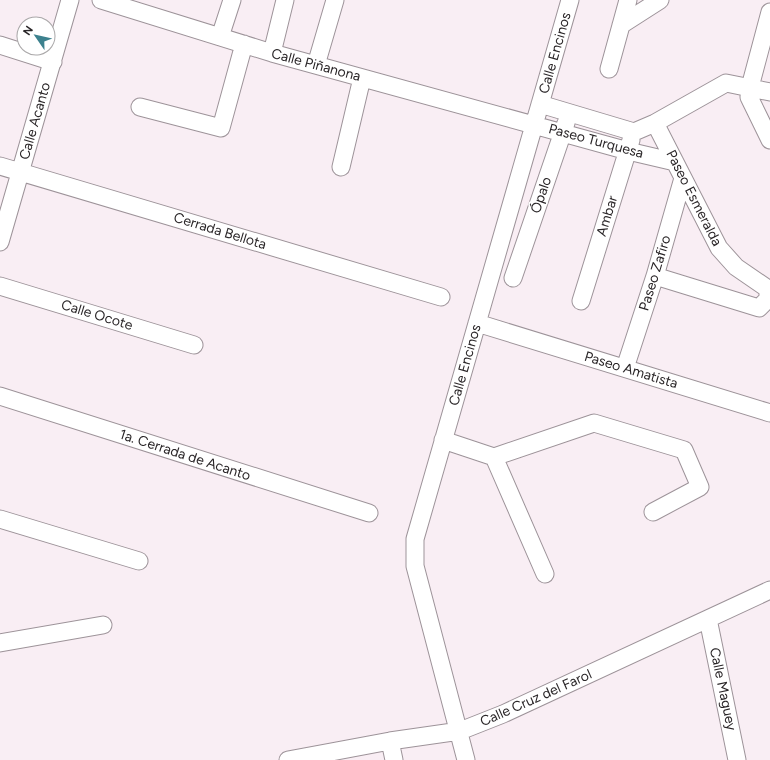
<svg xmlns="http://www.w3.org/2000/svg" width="770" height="760" font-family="Figtree,sans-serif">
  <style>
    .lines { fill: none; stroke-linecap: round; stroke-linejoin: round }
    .street-casing { stroke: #9d9399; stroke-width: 19 }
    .street { stroke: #fff; stroke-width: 17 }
    .labels { text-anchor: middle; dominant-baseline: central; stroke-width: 3; stroke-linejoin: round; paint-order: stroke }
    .street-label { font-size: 14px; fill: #2a2628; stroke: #fff }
  </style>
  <rect width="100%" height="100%" fill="#f9eef4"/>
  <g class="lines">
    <!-- street casing -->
    <g class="street-casing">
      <path id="street" d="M101,0L272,53L628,151L675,162
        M770,12L750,87L749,97L770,140
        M621,25L660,0
        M220,37L232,0
        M0,45L53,62
        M272,53L285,0
        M316,65L335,0
        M609,69L628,0
        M540,104L634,132L655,123L726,83L770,92
        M140,107L221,128L244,44
        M0,166L441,297
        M341,167L362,78
        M0,242L70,0
        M655,276L759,308L768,299V289L736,267L719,248L655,123
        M513,278L566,123
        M0,286L194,345
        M581,301L631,140
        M477,323L770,413
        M625,368L655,276L683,178
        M0,396L369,513
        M443,440L494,457L594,423L684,450L700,487L653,512
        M494,457L545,574
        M0,519L139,561
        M708,619L737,760
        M0,643L103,625
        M390,741L394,760
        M288,760L390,741L460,731L503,714L770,590
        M466,760L415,566V539L570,0"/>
    </g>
    <!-- street -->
    <use href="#street" class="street"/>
  </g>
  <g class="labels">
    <!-- street labels -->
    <g class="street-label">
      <text transform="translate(555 53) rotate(-74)">Calle Encinos</text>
      <text transform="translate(316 65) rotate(15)">Calle Piñanona</text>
      <text transform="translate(35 121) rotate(-74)">Calle Acanto</text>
      <text transform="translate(596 141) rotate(15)">Paseo Turquesa</text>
      <text transform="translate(541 195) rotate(-71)">Ópalo</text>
      <text transform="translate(694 198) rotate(63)">Paseo Esmeralda</text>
      <text transform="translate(607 216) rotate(-73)">Ambar</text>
      <text transform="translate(220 231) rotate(17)">Cerrada Bellota</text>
      <text transform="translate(655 273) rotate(-73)">Paseo Zafiro</text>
      <text transform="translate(97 315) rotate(17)">Calle Ocote</text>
      <text transform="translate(465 365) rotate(-74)">Calle Encinos</text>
      <text transform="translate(631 370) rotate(17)">Paseo Amatista</text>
      <text transform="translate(185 455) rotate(18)">1a. Cerrada de Acanto</text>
      <text transform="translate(723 689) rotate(78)">Calle Maguey</text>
      <text transform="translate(536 698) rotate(-24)">Calle Cruz del Farol</text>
    </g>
  </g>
  <!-- north arrow -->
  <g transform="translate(36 36) rotate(304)"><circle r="19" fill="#ffffff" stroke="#aaa8a9"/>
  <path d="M0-3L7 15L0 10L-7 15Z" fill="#3c818e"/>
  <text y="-6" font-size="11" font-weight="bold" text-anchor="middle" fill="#2a2628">N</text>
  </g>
</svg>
